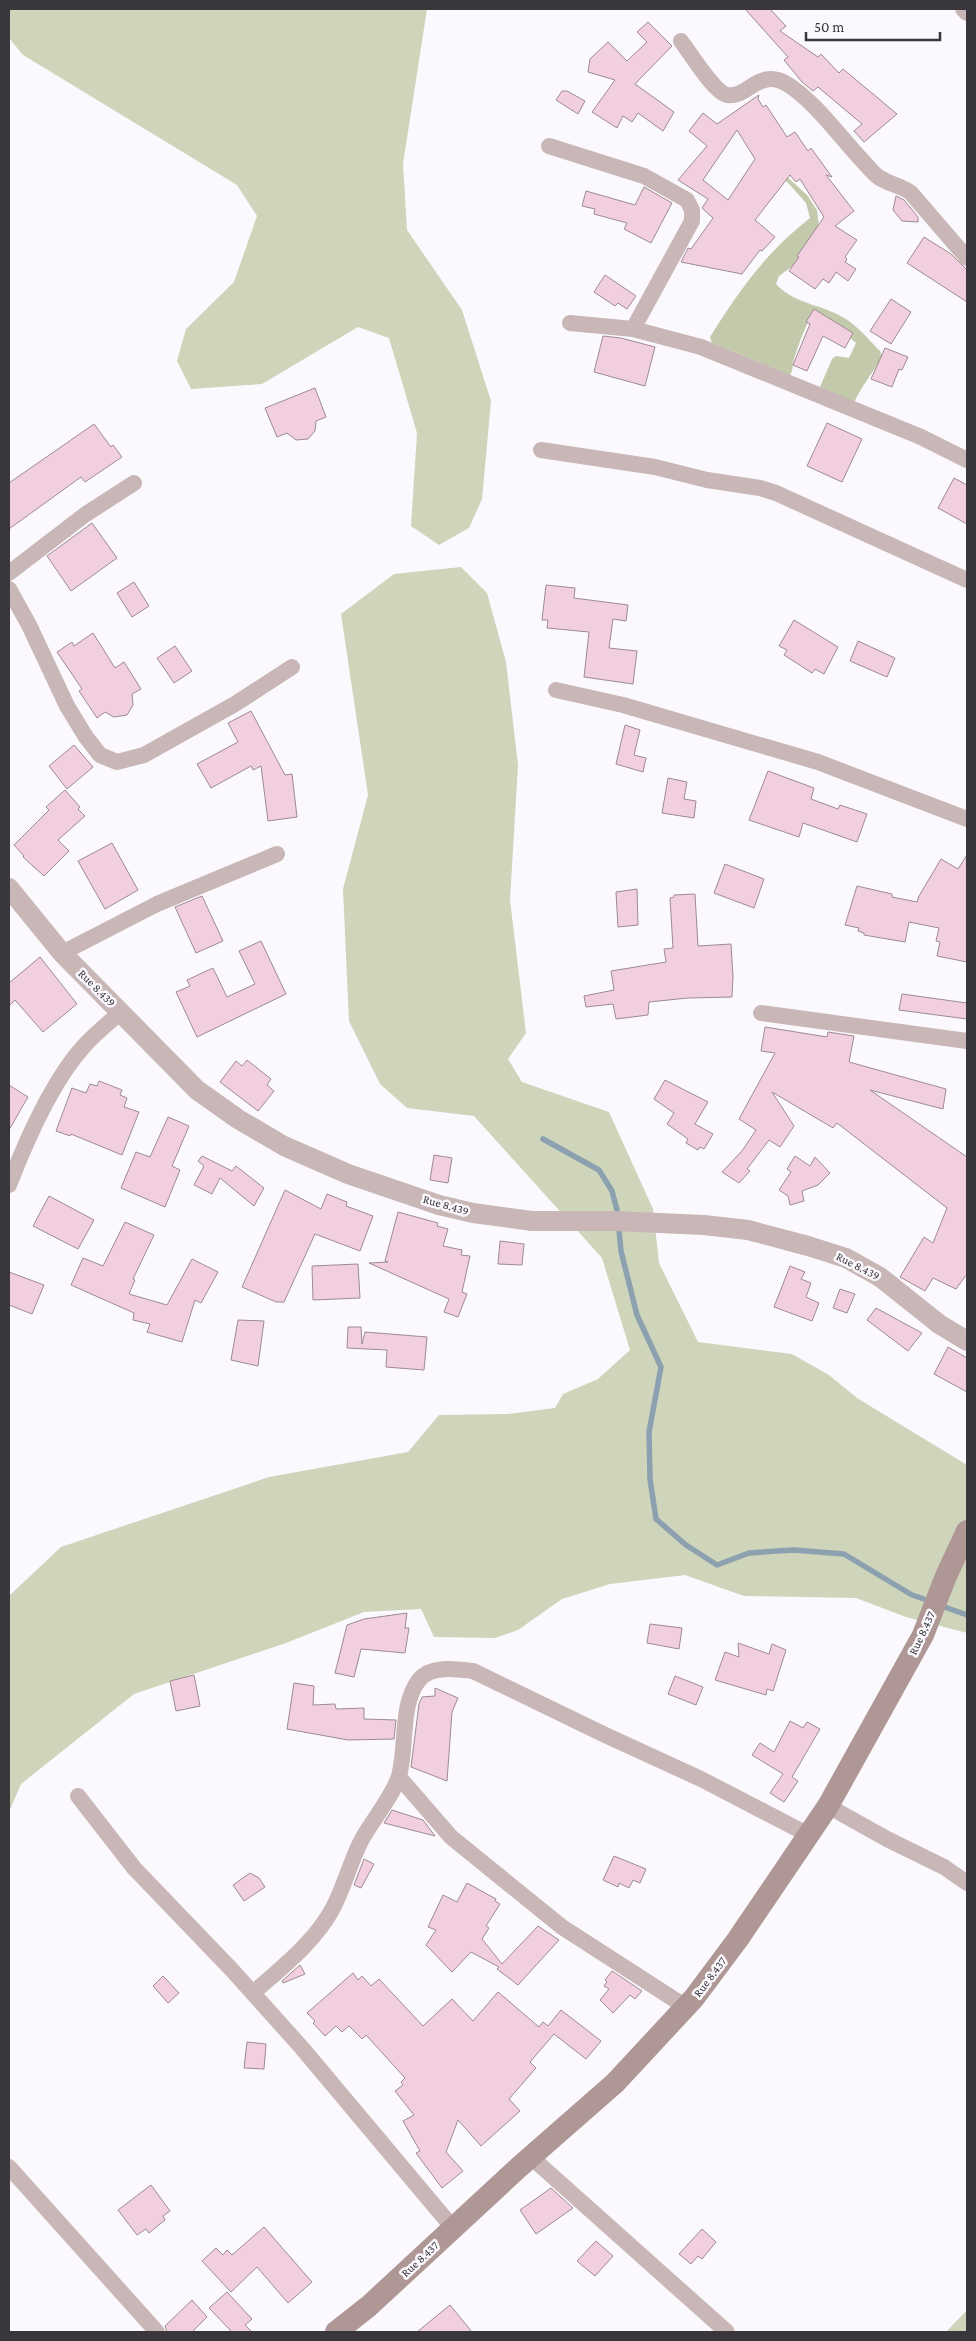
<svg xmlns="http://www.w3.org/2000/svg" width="976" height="2341" font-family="'Crimson Pro',serif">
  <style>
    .green { fill: #ced5bb }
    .forest { fill: #c2caab }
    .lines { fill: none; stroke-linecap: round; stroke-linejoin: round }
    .stream { stroke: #8ca0b0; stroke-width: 5.5 }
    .building { fill: #f2cfde; stroke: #9d8b92; fill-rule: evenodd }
    .minor { stroke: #c8b7b6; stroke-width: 16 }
    .tertiary { stroke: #c8b7b6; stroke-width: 20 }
    .secondary { stroke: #af9795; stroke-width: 22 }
    .labels { text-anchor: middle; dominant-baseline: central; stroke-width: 5; stroke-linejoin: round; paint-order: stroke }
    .street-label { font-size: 12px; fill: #39363c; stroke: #fbf9fd }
  </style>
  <rect width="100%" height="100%" fill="#fbf9fd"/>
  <!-- green -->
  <path class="green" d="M9,9H427L403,164L407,230L462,310L491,401L482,499L469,528L439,545L411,526L417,433L389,338L358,327L262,384L191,389L177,361L186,329L234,282L257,216L237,185L23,55L9,38Z
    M461,567L487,593L506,662L518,765L510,900L526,1033L508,1059L522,1082L609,1112L653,1209L659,1263L698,1342L792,1354L829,1375L857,1398L967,1465V1633L906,1617L856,1598L744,1596L685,1575L610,1584L562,1599L518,1630L495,1638L434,1637L421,1609L364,1612L286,1643L134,1694L21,1784L9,1812V1596L61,1547L269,1477L408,1452L439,1415L507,1414L555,1408L563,1394L598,1379L630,1350L602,1258L474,1116L407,1108L380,1084L349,1021L343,889L368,795L341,614L394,574Z
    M967,2310V2332H946Z"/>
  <!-- forest -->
  <path class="forest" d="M765,157L807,195L817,210L819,226L794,265L779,276L776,284C795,305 827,305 849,321C860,329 870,341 880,351L882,356C874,372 861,386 854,403L820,387L832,359L836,356L849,358L856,343L842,331L810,318C804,330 799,343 795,356C792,362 794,369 790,375L712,343L710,337C739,291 766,252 810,218L806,203Z"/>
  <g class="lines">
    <!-- stream -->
    <path class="stream" d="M543,1139L599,1170L612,1191L617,1210L621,1251L637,1315L661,1367L649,1432L650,1479L656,1519L686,1545L717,1565L749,1553L793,1550L844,1554L912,1595L930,1601
      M939,1605L967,1615"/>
  </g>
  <!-- building -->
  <path class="building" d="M745,9H770L786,26L780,31L818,57L821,54L839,73L843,69L897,114L864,142L854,131L862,124L818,87L813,91L802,82L784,60L788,57Z
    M648,22L672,46L635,84L674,112L663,131L638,113L632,122L623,116L617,128L592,112L615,80L588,72L590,59L608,42L627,61L647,42L637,32Z
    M562,91H567L585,101L578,114L556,100Z
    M759,95L758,99L763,107L766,105L787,137L795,132L808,151L811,148L832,177L826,175L854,211L835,226L857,240L845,257L847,259L845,262L856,269L848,281L836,272L829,283L823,279L815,289L789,271L799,257L797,256L824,217L800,179L796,182L790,175L755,220L775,237L762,251L760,250L742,274L681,262L688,248L691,249L713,218L702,208L708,199L678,180L707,146L689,131L703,113L717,124ZM737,130L755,159L728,200L703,180Z
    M644,187L672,203L651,243L624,229L627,223L594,214L595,209L582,206L586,191L635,205Z
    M896,196L904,200L918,217V222L902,221L893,210Z
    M924,237L951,254L967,270V302L907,263Z
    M605,275L636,296L627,309L618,303L615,306L594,292Z
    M891,299L911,312L891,344L870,331Z
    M814,309L853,333L845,348L823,336L807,371L793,365L810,324L806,322Z
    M603,336L621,338L655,347L645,386L594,372Z
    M885,348L908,357L902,370L899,369L892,387L871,379Z
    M315,388L326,417L316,421L315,431L308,439L296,440L287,433L277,437L265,408Z
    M827,423L862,439L842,482L807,466Z
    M94,424L111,447L113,445L122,457L85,482L81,477L9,529V483Z
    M954,478L967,485V524L938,508Z
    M92,523L117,558L71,591L47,556Z
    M134,582L149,606L132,617L117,593Z
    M546,585L575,588L574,598L628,605L626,621L613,619L609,648L637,651L633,684L584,677L589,632L547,628L548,620H542Z
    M794,620L838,647L824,674L815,669L812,673L784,655L787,650L779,646Z
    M93,633L115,668L124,662L141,689L132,694L133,705L127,715L114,717L105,712L97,718L79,691L82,689L57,652L72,642L74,646Z
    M858,641L895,658L887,677L850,661Z
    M175,646L192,671L174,683L157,658Z
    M251,711L285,775L292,774L297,817L268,821L261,766L253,770L251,766L211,788L197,764L238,742L228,723Z
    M625,725L640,730L634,755L646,758L643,772L616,764Z
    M74,745L93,767L67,789L49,766Z
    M768,771L814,788L811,799L838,809L840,805L867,814L857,842L803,823L799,837L749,820Z
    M668,778L687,782L684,799L696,801L694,818L662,813Z
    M65,790L80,807L78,809L85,816L58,840L69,851L44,876L23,857L24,856L14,845L49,810L46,807Z
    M112,843L138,890L105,909L78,861Z
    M967,855V962L937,956L940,942L936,941L939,928L909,922L905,942L864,935V933L858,931L859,928L845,925L857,886L892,894V897L917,902L919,896L941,859L958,869Z
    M725,864L764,879L754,908L714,893Z
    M637,889L638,925L618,927L616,892Z
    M695,894L698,946L731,944L733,977L732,997L688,998L649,1002L648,1015L616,1019L613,1004L586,1007L584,996L614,990L611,971L666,962L664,949L673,948L670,898L674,897V895Z
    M202,896L223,941L196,953L175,907Z
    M261,941L286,994L197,1037L176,992L190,986L187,980L213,968L227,997L255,984L239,951Z
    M40,957L77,1004L43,1032L15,1000L9,1006V983Z
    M902,994L967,1003V1019L899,1010Z
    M765,1027L827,1037L828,1032L854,1036L849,1062L946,1089L943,1109L870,1090L967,1157V1274L956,1289L933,1278L925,1291L900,1277L924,1237L933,1243L947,1208L837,1123L833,1128L772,1092L794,1126L780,1147L769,1140L747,1169L750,1171L739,1183L722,1172L742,1151L756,1130L739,1119L775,1053L761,1051Z
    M247,1060L271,1079L267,1085L274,1091L258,1111L220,1082L236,1061L242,1066Z
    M665,1080L708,1102L695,1124L713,1134L704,1149L700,1147L698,1150L686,1143L688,1139L667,1124L674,1113L654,1099Z
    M99,1081L122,1090L120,1095L127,1098L124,1107L139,1112L122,1155L71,1134L70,1136L56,1131L72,1088L86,1093L90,1084L97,1086Z
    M9,1085L28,1097L9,1130Z
    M168,1117L189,1126L172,1166L180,1170L165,1207L121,1188L136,1152L150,1157Z
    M434,1155L452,1158L448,1183L430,1180Z
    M202,1156L232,1171L236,1166L264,1188L254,1206L220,1178L212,1194L194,1185L204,1166L198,1161Z
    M795,1156L810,1166L815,1157L830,1173L818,1185L802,1191L804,1201L790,1205L788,1196L779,1190L791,1172L787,1169Z
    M285,1190L321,1209L327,1194L347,1202L346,1206L373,1216L360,1251L315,1234L284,1302H276L242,1287Z
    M49,1196L94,1220L78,1249L33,1226Z
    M398,1212L438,1223L437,1226L448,1229L443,1246L462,1250L461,1255L470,1256L462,1292L467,1294L458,1317L444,1312L449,1299L369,1263L388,1262L385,1261Z
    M125,1222L154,1235L133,1279L135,1280L129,1294L167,1305L192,1259L218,1272L201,1303L195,1300L182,1342L147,1332L150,1324L133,1320L134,1313L71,1285L83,1258L103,1266Z
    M500,1241L524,1244L522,1265L498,1264Z
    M358,1264L360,1298L313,1300L312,1266Z
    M790,1266L805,1272L801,1279L811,1283L806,1297L819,1303L812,1321L774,1307Z
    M9,1272L44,1285L32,1314L9,1305Z
    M840,1289L855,1294L847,1313L833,1308Z
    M876,1308L922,1333L908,1351L867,1320Z
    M238,1320L264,1321L258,1366L231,1360Z
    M348,1327H361L362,1344L365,1332L427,1337L424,1370L386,1367L387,1350L347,1348Z
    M948,1347L967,1358V1392L934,1374Z
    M407,1613L405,1628H409L405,1653L361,1649L354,1677L335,1673L347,1625L364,1619Z
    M650,1624L682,1628L679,1649L647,1643Z
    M738,1643L769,1654L772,1644L786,1650L773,1691L767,1689L766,1695L715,1680L725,1652L739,1657Z
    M194,1675L200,1706L176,1711L170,1681Z
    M675,1676L703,1687L696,1705L668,1694Z
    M294,1683L314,1686L313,1705L335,1704L336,1709L364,1708V1719L396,1720L394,1739L348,1740L287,1729Z
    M435,1688L458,1698L452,1712L447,1781L411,1767L419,1704L422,1697L435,1696Z
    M790,1721L803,1728L807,1722L820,1729L792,1777L798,1781L784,1802L770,1793L783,1774L752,1755L760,1743L774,1752Z
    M392,1810L423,1820L435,1836L384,1823Z
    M614,1856L646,1869L640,1883L633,1880L629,1888L619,1883L618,1887L603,1880Z
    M364,1859L374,1864L361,1888L354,1885Z
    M250,1873L259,1878L265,1887L244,1901L233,1885Z
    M467,1883L496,1899L495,1901L500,1904L486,1926L489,1928L482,1939L502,1964L538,1926L559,1940L518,1985L497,1969L499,1967L471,1952L452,1972L426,1945L436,1930L428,1927L443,1895L457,1902Z
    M300,1965L305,1974L283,1983L282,1981Z
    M612,1971L642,1991L635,1999L630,1995L613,2013L600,2000L609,1989L604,1986L607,1982L605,1980Z
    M353,1973L358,1980L362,1976L371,1986L379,1979L423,2026L452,1999L473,2021L498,1992L539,2027L543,2022L548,2026L561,2010L601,2041L586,2059L554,2034L530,2062L536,2068L509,2099L520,2111L481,2146L458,2120L446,2152L463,2171L442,2188L416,2153L420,2151L403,2121L414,2115L395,2091L403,2085L401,2082L405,2078L366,2035L362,2039L349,2026L342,2032L336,2026L325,2036L313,2023L315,2021L307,2013Z
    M163,1976L179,1993L168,2003L153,1986Z
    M247,2042L266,2044L264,2069L244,2068Z
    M151,2185L170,2211L163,2216L165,2220L149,2233L146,2229L137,2235L118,2210Z
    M551,2188L573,2208L536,2234L520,2210Z
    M264,2227L312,2282L288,2303L257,2267L231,2292L202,2261L216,2248L223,2255L227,2250L232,2255Z
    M702,2229L716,2242L702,2259L698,2256L691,2264L679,2254Z
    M596,2241L613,2256L595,2276L577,2261Z
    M227,2292L252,2319L245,2325L252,2332H232L209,2308Z
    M192,2300L207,2317L192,2332H167L165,2326Z
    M450,2305L472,2332H417Z"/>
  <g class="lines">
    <!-- minor -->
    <path class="minor" d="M963,9L967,13
      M681,41C690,53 714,92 727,95C747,99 759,67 787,84C813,100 838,134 859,157C865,163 871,171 877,176C887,184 901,185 911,193L967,258
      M549,146L644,176L687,200L692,210V221L633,329
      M570,323L633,329L701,347L921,437L967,460
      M541,450L655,467L707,480L760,488L776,493L967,580
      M9,573L86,514L134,483
      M9,589L29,625L67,706L86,737L100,755L117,762L144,755L235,704L292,667
      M556,690L623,705L818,762L967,819
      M62,953L157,904L277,854
      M761,1013L967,1041
      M9,1185C26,1141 52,1081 84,1046C95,1034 108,1023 121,1012
      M399,1777L451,1837L562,1927L686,2007
      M78,1796L134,1868L232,1970L302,2048L453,2228
      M828,1806L887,1839L944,1867L967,1883
      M253,1993C281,1968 315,1942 333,1908C344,1887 350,1863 361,1841C371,1822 393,1796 399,1776C407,1747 400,1704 419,1680C431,1665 456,1669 473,1671L603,1734L701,1779L809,1835
      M531,2157L727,2332
      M9,2167L157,2332"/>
    <!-- tertiary -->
    <path class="tertiary" d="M9,888L62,953L197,1090L238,1119L284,1146L348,1174L439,1205L473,1213L532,1221H614L704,1225L748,1230L808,1246L846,1258L880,1277L939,1324L967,1341"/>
    <!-- secondary -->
    <path class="secondary" d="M336,2332L369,2306L518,2168L615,2083L694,1998L738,1939L828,1806L923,1635L946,1576L967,1531"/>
  </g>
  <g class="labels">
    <!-- street labels -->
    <g class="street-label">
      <text transform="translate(97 988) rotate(45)">Rue 8.439</text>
      <text transform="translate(446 1205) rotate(16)">Rue 8.439</text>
      <text transform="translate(858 1266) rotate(27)">Rue 8.439</text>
      <text transform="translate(922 1633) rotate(-65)">Rue 8.437</text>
      <text transform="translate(710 1977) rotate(-53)">Rue 8.437</text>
      <text transform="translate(420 2259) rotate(-43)">Rue 8.437</text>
    </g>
  </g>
  <!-- border -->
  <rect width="976" height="2341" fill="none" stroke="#39363c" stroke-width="20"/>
  <!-- scale -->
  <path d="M806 32v8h134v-8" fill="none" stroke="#39363c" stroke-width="2.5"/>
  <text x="814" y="32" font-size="15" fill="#39363c" stroke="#fbf9fd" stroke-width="4" paint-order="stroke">50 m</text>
</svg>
